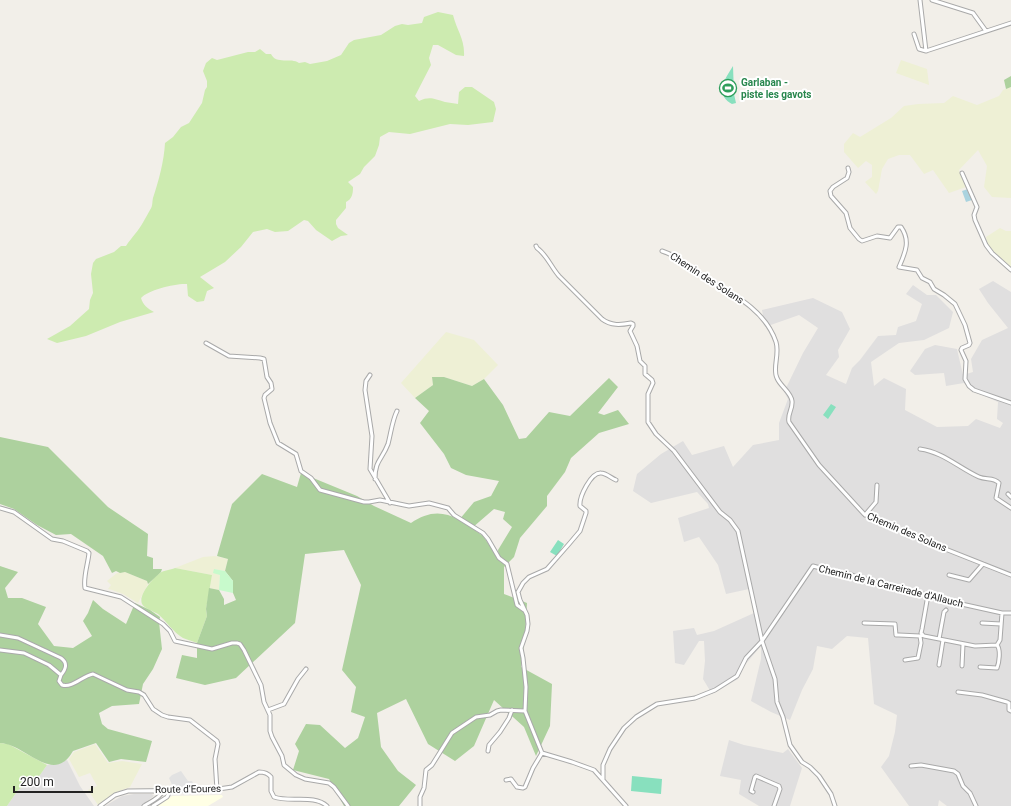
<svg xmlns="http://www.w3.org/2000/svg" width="1011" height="806" font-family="Roboto,sans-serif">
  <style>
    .residential { fill: #e0dfdf }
    .education { fill: #ffffe5 }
    .farmland { fill: #eef0d5 }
    .grass { fill: #cdebb0 }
    .forest { fill: #add19e; fill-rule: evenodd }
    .park { fill: #c8facc }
    .pitch { fill: #88e0be }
    .parking { fill: #e2e2e2 }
    .water { fill: #aad3df }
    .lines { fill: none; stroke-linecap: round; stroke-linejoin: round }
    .minor-casing { stroke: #a9a9a9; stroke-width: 5 }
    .minor { stroke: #fff; stroke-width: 3 }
    .labels { text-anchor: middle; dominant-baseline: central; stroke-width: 4; stroke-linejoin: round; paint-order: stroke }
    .leisure-label { font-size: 10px; font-weight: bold; fill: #27864d; stroke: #fff; text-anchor: start }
    .street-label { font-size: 10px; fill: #222; stroke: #fff }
  </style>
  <rect width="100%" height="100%" fill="#f2efe9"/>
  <!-- residential -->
  <path class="residential" d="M993,281L1011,292V806H947L939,800L938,806H909L881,767L889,756L895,732L897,715L874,704L868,638L847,636L832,649L817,646L813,669L802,690L790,720L771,712L751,701L761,659V646L744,666L738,679L712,694L703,679L705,661L704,641H699L684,665L675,663L673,631L694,628L697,635L714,631L754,613L749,589L726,594L718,565L699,537L684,542L678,518L709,508L708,504L697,492L651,503L633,491L637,474L661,454L683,441L692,455L724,446L733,467L753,445L779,440V423L788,399L783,390L787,386L803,353L818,328L799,315L765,327L762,310L813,298L842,312L850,329L838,350L839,357L826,375L846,384L852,368L860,360L878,336L896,335L898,327L916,321L922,304L906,294L913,285L927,295H936L953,312L949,328L924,340L899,343L871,362L874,386L884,378L906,389L905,410L937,427L968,426L976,419L1000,428L1003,423L997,419L998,402L971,390L964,383L946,386L944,373L915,375L910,371L925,349L935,345L957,349L963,375L973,372L971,359L982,340L1008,328L988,303L979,289Z
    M729,740L744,745L783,753L788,749L802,768L790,806H759L739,794L741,780L720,776Z
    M67,760L80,786L94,806H7L18,790L40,775L47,765L57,764Z
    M134,794H152L154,796L143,804L144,806H105L122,796Z"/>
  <!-- education -->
  <path class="education" d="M222,795L223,797L208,806H158L172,796Z"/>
  <!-- farmland -->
  <path class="farmland" d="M901,60L927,69L929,85L896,73Z
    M1011,87V198L992,197L984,187L987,166L978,150L959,170L966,187L949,193L933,170L924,174L910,155H899L888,159L882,169L878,191L876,194L865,182L872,177V165L866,161L858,168L844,152V144L853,133L860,137L891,118L904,106L918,104L944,103L953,96L977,105L999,96L1003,90Z
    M1000,228L1006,231H1011V267L994,252L987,243L986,237Z
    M446,332L474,340L498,365L484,379L472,386L444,377H432L433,385L415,398L401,383Z
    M215,556L228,559L225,571L214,569L220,575L219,590L209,588L212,575L175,568L203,557Z
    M125,572L147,581L148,584L138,603L123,594L112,590L108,589L111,585L107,581L117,573Z
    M95,744L108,763L122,761L142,764L130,787L117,792L98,805L88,790L97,786L90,773L79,777L69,759L74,752Z"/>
  <!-- grass -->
  <path class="grass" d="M438,12L453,15C457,31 465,39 464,56L456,55L438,45H433L429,58L431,65L415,96L419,101C430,96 434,99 445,102C449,103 454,103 458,104L459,92L465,87H472L494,102L496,109L493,122L468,125L450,124L410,134L389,132L380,137L379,145L375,156L364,167L360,174L348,182L353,187C353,194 352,199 346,202V208L336,220V224L338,228L348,235L341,236L332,241L316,230L308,221L304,220L288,231L275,232L267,229L253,232L241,247L225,262L200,277L214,288L207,291L204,301L197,302L188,296L187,284C176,283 148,290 141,298C143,305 148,309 154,312L120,322L86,336L57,343L47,339L70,326L89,309L90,300L93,293L91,274L93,263L96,259L114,252L121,246H126C129,241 132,238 135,234C141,227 146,217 150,210C153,206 152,202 153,198C159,180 164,161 165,143L173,137L181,127L189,123L202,103L205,90L207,87V81L203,71L206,63L212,58L217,60L248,52H255L260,49L266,54H271C276,65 291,57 299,63L305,62L310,64L327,61L341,55L349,43L354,40L381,35L395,26L402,24L408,25L422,23L424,17Z
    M175,568L212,575L206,609L207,616L197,643C193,641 187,640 183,638C173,632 166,621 158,614C153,611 145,609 142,604C138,595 153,578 160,573C164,570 170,570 175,568Z
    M0,743L8,744L47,765L40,775L18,790L7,806H0Z"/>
  <!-- forest -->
  <path class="forest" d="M1011,76V87L1006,89L1004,80Z
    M432,377H444L472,386L484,379L503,405L519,439L526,438L549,412L570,416L609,378L618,387L598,413L604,415L618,410L629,424L599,433L571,458L565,472L547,496V506L520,538L514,557L504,567V594L527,603L525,637L521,667L552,684L550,726L536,756L524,727L494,700L474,746L455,761L428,744L406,699L377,713L381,747L398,771L416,785L399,806H344L329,779L293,770L299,751L295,744L306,724L320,725L345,748L358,738L365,717L351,712L356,687L342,670L361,585L344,550L305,554L295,623L236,678L205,685L176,678L182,655L197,658V643L207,616L206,609L209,588L219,590L224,599V605L236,600L233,593V581L225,571L228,559L217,556L232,504L262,474L297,487L301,473L357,496L374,506L411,523C427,512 442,510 459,520L474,502L491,496L499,481L466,475L451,468L444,454L420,423L429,411L415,398L433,385ZM494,509L505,512L503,519L512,527L498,550L499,559L483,536L472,528Z
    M0,437L48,447L108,507L148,534L147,556L153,558V569H162L161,572L148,584L147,581L125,572L120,573L116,571L112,573L103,556L71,534L56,535L37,525L14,509L0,504Z
    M0,566L18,572L5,588L8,598H22L46,607L38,624L54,646L73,648L92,636L83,621L88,613L93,600L103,609L126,624L135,603L150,610L160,617L159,622L162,649L153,669L143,684L139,704L112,706L99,713L102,724L108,729L152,741L146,762L121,759L109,762L96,743L73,751C53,786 26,744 0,743Z"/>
  <!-- park -->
  <path class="park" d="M214,569L225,571L233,581V593L219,590L220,575L213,573Z"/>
  <!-- pitch -->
  <path class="pitch" d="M733,66L734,94L736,103L732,104C714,94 725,79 733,66Z
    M831,404L836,407L828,419L823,415Z
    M558,540L564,544L557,556L550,552Z
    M632,776L662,779L661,794L631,791Z"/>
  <!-- parking -->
  <path class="parking" d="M181,771L188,781H192L195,788L173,787L169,778L172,775Z"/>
  <!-- water -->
  <path class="water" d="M968,189L972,200L966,202L962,191Z"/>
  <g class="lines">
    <!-- minor casing -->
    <g class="minor-casing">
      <path id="minor" d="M920,0L926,51L1011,23
        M932,0L973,13L986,31
        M914,34L919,49L926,51
        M848,168L849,172L847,178L833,187L830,191L831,196L846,213L850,228L859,239L862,241L877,236L890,238L898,227H901C911,241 905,253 899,267L917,270L922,278L930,282L934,289L944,295L955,304L965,325L970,343L969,345L962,348L961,350L966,361L965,379L969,386L974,390L1011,403
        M962,173L977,207L974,215L975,220L986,245L992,253L1011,270
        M536,246L537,248C547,255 551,267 559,276L602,319C611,326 621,325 631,323L633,324V326L630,331L637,346L640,361L645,366V374L652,380L653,383L648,394V422L656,434L674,451L720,512L730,520L738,531L762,641L775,679L777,702L783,717L790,745L802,762L810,767L819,776L831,794L835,806
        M662,251C678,256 682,263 695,271C724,290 764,306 776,342C780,354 772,369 777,378C780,386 791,392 792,401C793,409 787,414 789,422L819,465L864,514L878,522L915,537L1011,575
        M206,343L229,356L260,358L264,359L267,377L271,383L272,389L265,395L264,398L270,423L278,443L296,454L301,471L311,478L320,490L364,502H369L380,500L409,506L429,503L448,508L454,515L483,533L488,539L499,558L507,564L517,605L524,610
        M370,375L366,381L365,390L372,436L370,469L390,503
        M920,449C943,452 959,468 979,477C986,480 994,477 999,483L996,498L1011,508
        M375,479C375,460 382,460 388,444C391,433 392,421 397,411
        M616,480C611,478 606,473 601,473C591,472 579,497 580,506L586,511V513L580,531L569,544L547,569L529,577L523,583L518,592L520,600L527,615L528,624L527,631L521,648L523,658L526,687L525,711L542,753L572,762L594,770L626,806
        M1008,494L1011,497
        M0,508L14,512L52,539L63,541L87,551L89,553C88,564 83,577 85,588L121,597L163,624L170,631L175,641L212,649L232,643H237L240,644L244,650L261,685L264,702L270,715V731L272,737L282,756L284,765L296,775L305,779L329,783L334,787L348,806
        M865,515L876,502L877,485
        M949,575L969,580L983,564
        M928,595L922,629L921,633L924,636L975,646L997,645L1000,640L1002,613
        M864,623L895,624L896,635H899L920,636L923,635
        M982,623L1001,624
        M0,635L18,638L61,658C68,663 66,669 61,675
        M939,639L944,612L946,610
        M0,650L24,653L49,665L61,675L59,681L62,685C73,688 82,676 93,674L127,690L139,692L144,695L153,709L162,715L168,717L190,720L217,741L218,744L215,759L217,790
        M905,660L918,658L921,643L920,636
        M939,665L943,640
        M962,666L963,644
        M980,667L997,668C999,663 1001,650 997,645
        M958,692L982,695L1007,702L1009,703V710L1011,711
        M268,710L284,704L298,679L306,669
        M488,751L489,745L500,732L509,718L512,710
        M911,766L921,765L954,771L958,774L963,786L970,793L976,806
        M603,779V765L610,749L624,728L636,717L657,704L695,698L715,690L737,676L746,658L762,641L813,566L831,571L850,574L854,576L957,603L1002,613H1011
        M506,780L511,779L517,787L523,788L525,787L533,768L542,753
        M753,792L751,791L755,777L756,776L779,786L780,789L774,806
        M100,806L115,795L128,791L212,790L232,787L259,772C265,772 268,773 271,777V791L274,797C290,803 314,794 327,806
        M144,806C150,802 160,798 163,791
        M153,806L167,797L170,791
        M420,806V797L424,788L426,770L432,765L452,733L476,717L490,715L497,711L501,710L525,711"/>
    </g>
    <!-- minor -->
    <use href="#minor" class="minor"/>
  </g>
  <!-- icons -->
  <defs>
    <g id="stadium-ring" transform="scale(0.9)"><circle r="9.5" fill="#fff" stroke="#2e9e5b" stroke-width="1.5"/><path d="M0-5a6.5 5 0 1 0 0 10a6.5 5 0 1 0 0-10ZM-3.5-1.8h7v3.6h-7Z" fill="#2e9e5b"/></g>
  </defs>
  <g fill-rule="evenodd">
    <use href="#stadium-ring" x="728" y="88"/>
  </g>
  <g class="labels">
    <!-- leisure labels -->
    <g class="leisure-label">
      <text x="741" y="82">Garlaban -<tspan x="741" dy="12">piste les gavots</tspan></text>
    </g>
    <!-- street labels -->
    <g class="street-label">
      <text transform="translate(707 278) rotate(33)">Chemin des Solans</text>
      <text transform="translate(907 532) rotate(23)">Chemin des Solans</text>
      <text transform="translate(891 586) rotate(14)">Chemin de la Carreirade d'Allauch</text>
      <text transform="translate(188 789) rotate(-1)">Route d'Eoures</text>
    </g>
  </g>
  <!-- scale -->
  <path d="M14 786v6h78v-6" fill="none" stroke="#222222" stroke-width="2"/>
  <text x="20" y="786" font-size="12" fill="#222222" stroke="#ffffff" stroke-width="3" paint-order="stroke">200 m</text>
</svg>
